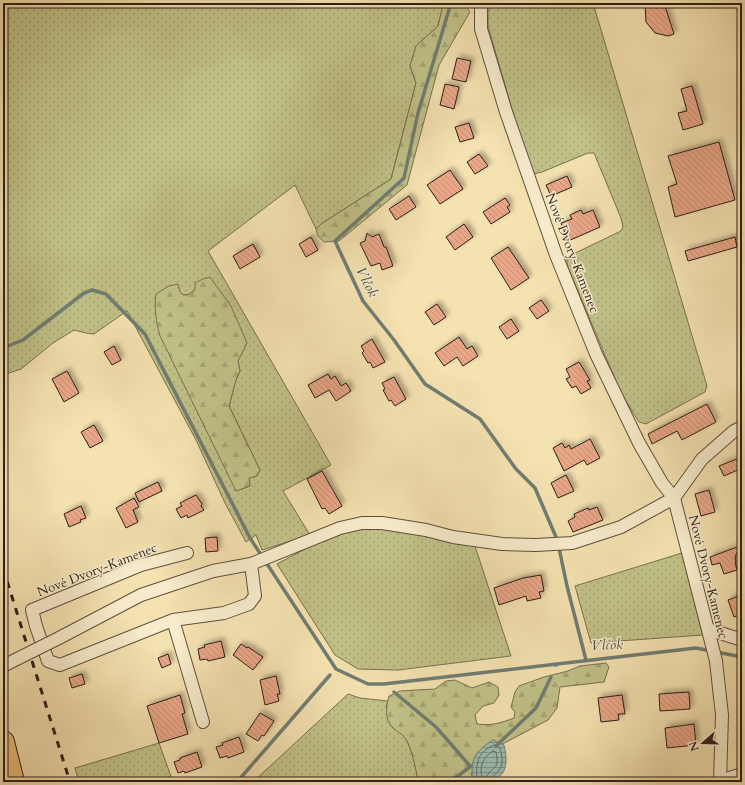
<svg xmlns="http://www.w3.org/2000/svg" width="745" height="785" font-family="Cardo,serif">
  <style>
    .grass { fill: url(#grass-dots); stroke: #777050; fill-rule: evenodd }
    .forest { fill: url(#forest-firs); stroke: #777050 }
    .water { fill: url(#water-rules); stroke: #707d73 }
    .lines { fill: none; stroke-linecap: round; stroke-linejoin: round }
    .shore { stroke: #656e64; stroke-width: 1 }
    .stream { stroke: #707d73; stroke-width: 3.5 }
    .building { fill: url(#building-back-hatch); stroke: #2d1e17; filter: url(#shadow) }
    .street-casing { stroke: #5f4f3e; stroke-width: 14 }
    .highway-casing { stroke: #2d1e17; stroke-width: 24 }
    .street { stroke: #f8eccc; stroke-width: 12 }
    .highway { stroke: #eac178; stroke-width: 22 }
    .rail { stroke: #2d1e17; stroke-width: 3; stroke-dasharray: 7 7; stroke-linecap: butt }
    .street-bridge-casing { stroke: #5f4f3e; stroke-width: 14; stroke-linecap: butt }
    .street-bridge { stroke: #f8eccc; stroke-width: 12 }
    .labels { text-anchor: middle; dominant-baseline: central; stroke-width: 3; stroke-linejoin: round; paint-order: stroke }
    .street-label { font-size: 13px; fill: #2d1e17; stroke: #f8eccc }
    .water-label { font-size: 14px; font-style: italic; fill: #4f4e45; stroke: #f8eccc }
  </style>
  <defs>
    <pattern id="grass-dots" width="8" height="8" patternUnits="userSpaceOnUse"><rect width="8" height="8" fill="#c1c288"/><path d="M2 2h.1M6 6h.1" fill="none" stroke="#a6a675" stroke-width="1.8" stroke-linecap="round"/></pattern>
    <pattern id="forest-firs" width="22" height="20" patternUnits="userSpaceOnUse"><rect width="22" height="20" fill="#c1c288"/><path d="M5 1l3.5 6h-7zM16 11l3.5 6h-7z" fill="#a6a675"/></pattern>
    <pattern id="water-rules" width="6" height="5" patternUnits="userSpaceOnUse"><rect width="6" height="5" fill="#9dbdb1"/><path d="M0 2.5h6" fill="none" stroke="#80998f"/></pattern>
    <pattern id="building-back-hatch" width="6" height="6" patternUnits="userSpaceOnUse"><rect width="6" height="6" fill="#e9a788"/><path d="M-1 5l2 2M0 0l6 6M5-1l2 2" fill="none" stroke="#c88f75"/></pattern>
    <filter id="shadow"><feDropShadow dx="3.5" dy="-3.5" stdDeviation="2" flood-color="#0004"/></filter>
  </defs>
  <rect width="100%" height="100%" fill="#f5e2b1"/>
  <filter id="stains"><feTurbulence type="fractalNoise" baseFrequency=".005" numOctaves="4"/><feColorMatrix values="0 0 0 0 .2 0 0 0 0 .09 0 0 0 0 .02 0 0 0 .5 -.17"/></filter>
  <radialGradient id="worn" r=".72"><stop offset=".6" stop-color="#630" stop-opacity="0"/><stop offset="1" stop-color="#630" stop-opacity=".3"/></radialGradient>
  <!-- grass -->
  <path class="grass" d="M3,3H184L261,8L443,5L438,26L416,46L410,66L416,83L391,179L321,224L316,229L295,185L208,251L331,465L283,491L310,535L262,550L256,535L246,542L225,503L196,440L127,311L94,334L86,333L74,330L53,343L21,369L3,375ZM178,285L180,292L183,295H188L195,290L238,361L240,371L236,380L229,406L260,470L249,478L250,486L236,491L169,286Z
    M491,3H593L707,386L705,392L646,424L639,422L621,393L567,265V257L621,231L623,227L621,218L594,153H588L542,172L533,174L528,165L488,26V12Z
    M356,527H383L474,543L511,656L398,670L358,669L335,655L277,564L318,542Z
    M682,553L703,635L591,643L575,586Z
    M348,694L360,698L388,701L386,707L393,728C395,729 398,730 401,732C412,741 416,768 418,782H253Z
    M159,743L173,782H79L75,768Z"/>
  <!-- forest -->
  <path class="forest" d="M451,3C462,3 463,2 470,12L439,65L407,185L339,241L324,242L318,236L316,229L321,224L391,179L416,83L410,66L416,46L438,26L443,5Z
    M210,277L231,306L247,343L238,361L240,371L236,380L229,406L260,470L257,476L249,478L250,486L236,491L160,336C156,322 154,309 156,294L169,286L178,284L180,292L183,295H188L195,290V283L203,279Z
    M606,663L609,667L604,682L560,687L557,708L548,720L495,748L471,773L474,782H418C416,769 413,755 408,743C404,734 400,734 393,728C384,719 386,707 389,696L400,691L435,689L446,681L455,680L472,688L489,682L498,687L499,695L494,703L483,706L475,715L477,724C491,726 501,723 514,718L515,712L511,707L515,692L519,686L544,677L568,671L580,666Z"/>
  <!-- water -->
  <path class="water" d="M493,740L504,745C507,759 509,774 492,781C487,784 479,782 473,782C470,760 474,752 493,740Z"/>
  <g class="lines">
    <!-- shore -->
    <path class="shore" d="M493,751L496,752C500,771 492,765 485,779H483C478,768 483,757 493,751Z
      M477,782C476,764 476,753 494,745L500,748C504,764 503,768 491,778L490,782"/>
    <!-- stream -->
    <path class="stream" d="M451,3L418,113L404,178L335,241L363,301L394,340L425,384L480,419L516,469L535,488L556,537
      M3,348L23,340L84,293L92,290L106,294L145,334L250,538L336,669L368,684H384L557,664
      M559,548L567,586L586,660
      M556,665L557,664L696,648L742,657
      M394,692L436,727L470,766
      M496,746L536,708L551,677
      M237,782L330,675
      M453,782L454,779L471,766"/>
  </g>
  <!-- building -->
  <path class="building" d="M645,3H664L674,34L668,36L655,33L646,22Z
    M457,58L471,61L466,82L452,79Z
    M445,84L459,87L454,109L440,105Z
    M692,86L703,124L683,130L678,113L687,111L681,89Z
    M469,123L474,138L460,142L455,127Z
    M719,142L735,200L675,217L668,187L677,184L668,156Z
    M479,154L488,166L475,174L467,162Z
    M450,170L463,189L440,204L427,185Z
    M567,176L572,187L551,196L546,185Z
    M409,196L416,207L396,220L389,209Z
    M505,198L510,205L507,207L510,212L491,224L483,212Z
    M581,210L583,214L593,210L600,227L568,241L561,223L572,219L570,215Z
    M464,224L473,237L455,250L446,237Z
    M367,233L372,237L379,234L384,247H386L393,266L382,270L380,263L371,266L360,243L365,241Z
    M311,237L318,250L306,257L299,244Z
    M735,237L737,247L688,261L685,251Z
    M253,244L260,257L240,269L233,256Z
    M508,247L529,278L511,290L491,258Z
    M541,300L549,311L537,319L529,308Z
    M437,304L446,317L434,325L425,312Z
    M511,319L519,331L507,339L499,327Z
    M459,337L467,349L472,346L478,356L463,366L457,357L444,366L435,353Z
    M372,339L385,362L373,368L370,362L368,363L362,353L364,351L361,346Z
    M114,346L121,360L112,365L104,352Z
    M579,362L590,380L587,381L591,388L581,394L576,386L572,388L566,379L570,377L566,369Z
    M67,371L79,393L64,402L52,379Z
    M328,374L331,379L335,376L341,386L346,383L351,391L336,401L329,390L315,398L308,385Z
    M394,377L406,399L395,406L391,400L389,401L383,390L385,389L382,383Z
    M707,404L716,422L682,440L677,431L652,444L648,434Z
    M94,425L103,441L90,448L81,432Z
    M590,439L600,458L587,465L584,460L564,471L553,448L562,443L565,448L569,445L571,449Z
    M742,457V468L724,476L719,466Z
    M322,471L342,506L329,514L325,508L322,509L307,479Z
    M566,475L574,491L558,498L551,483Z
    M158,482L162,491L139,502L135,493Z
    M709,490L715,512L701,516L695,494Z
    M196,495L202,504L201,506L204,510L188,518L187,515L181,518L176,509L182,506L180,503Z
    M134,498L139,507L133,510L138,522L126,528L116,508Z
    M81,506L86,518L80,520L81,522L69,527L64,514Z
    M597,507L603,520L573,532L568,521L575,517L574,514L588,508L589,510Z
    M217,537L218,551L206,552L205,538Z
    M740,546L735,557L736,562H735L737,570L724,574L720,563L712,565L710,557Z
    M541,575L544,591L539,592L541,598L527,601L526,596L499,605L494,588L523,578Z
    M742,595V614L734,617L728,600Z
    M221,641L225,657L208,661L207,659L200,660L198,649L205,647L204,645Z
    M241,644L247,648L248,647L263,657L253,670L233,655Z
    M168,654L171,664L162,668L158,658Z
    M82,674L85,684L72,688L69,678Z
    M276,676L280,694H277L279,701L265,705L260,680Z
    M689,692L690,709L660,711L659,694Z
    M180,695L185,713L182,714L188,734L159,743L147,706Z
    M622,695L625,714H618L619,720L601,722L598,698Z
    M260,713L274,721L264,736L262,735L258,741L246,734Z
    M694,724L696,745L667,748L665,728Z
    M239,737L244,752L228,758L227,756L220,758L216,747L223,745L222,743Z
    M197,752L202,767L185,773L184,771L178,773L174,762L180,760V758Z"/>
  <g class="lines">
    <!-- street casing -->
    <g class="street-casing">
      <path id="street" d="M481,3V29L506,112L556,255L596,354L639,443L662,483L674,498L716,661L722,715L720,782
        M187,553L141,565L32,610L36,626L48,661L60,665L173,620L224,613L249,604L255,596L251,564L340,528L362,523H382L426,530L453,537L502,544L536,545L572,543L621,527L674,498L702,459L734,431L742,427
        M173,620L203,722
        M708,629L742,640
        M59,638L141,595L213,571L251,564
        M720,781L742,774"/>
    </g>
    <!-- highway casing -->
    <g class="highway-casing">
      <path id="highway" d="M3,742L13,782"/>
    </g>
    <!-- street -->
    <use href="#street" class="street"/>
    <!-- highway -->
    <use href="#highway" class="highway"/>
    <!-- rail -->
    <path class="rail" d="M3,568L27,645
      M32,661L70,782"/>
    <!-- street-bridge casing -->
    <g class="street-bridge-casing">
      <path id="street-bridge" d="M3,666L59,638"/>
    </g>
    <!-- street-bridge -->
    <use href="#street-bridge" class="street-bridge"/>
  </g>
  <g class="labels">
    <!-- street labels -->
    <g class="street-label">
      <text transform="translate(572 253) rotate(69)">Nové Dvory-Kamenec</text>
      <text transform="translate(97 570) rotate(-21)">Nové Dvory-Kamenec</text>
      <text transform="translate(708 577) rotate(76)">Nové Dvory-Kamenec</text>
    </g>
    <!-- water labels -->
    <g class="water-label">
      <text transform="translate(367 282) rotate(63)">Vlčok</text>
      <text transform="translate(607 645) rotate(-3)">Vlčok</text>
    </g>
  </g>
  <!-- margin -->
  <rect width="745" height="785" fill="none" stroke="#f5e2b1" stroke-width="16"/>
  <rect x="4" y="4" width="737" height="777" fill="none" stroke="#2d1e17" stroke-width="2"/>
  <rect x="8" y="8" width="729" height="769" fill="none" stroke="#2d1e17"/>
  <!-- north arrow -->
  <g transform="translate(703 743) rotate(250)" stroke="#f8eccc" stroke-width="3" paint-order="stroke">
  <path d="M0-3L7 15L0 10L-7 15Z" fill="#2d1e17"/>
  <text y="-6" font-size="11" font-weight="bold" text-anchor="middle" fill="#2d1e17">N</text>
  </g>
  <rect width="100%" height="100%" filter="url(#stains)"/>
  <rect width="100%" height="100%" fill="url(#worn)"/>
</svg>
